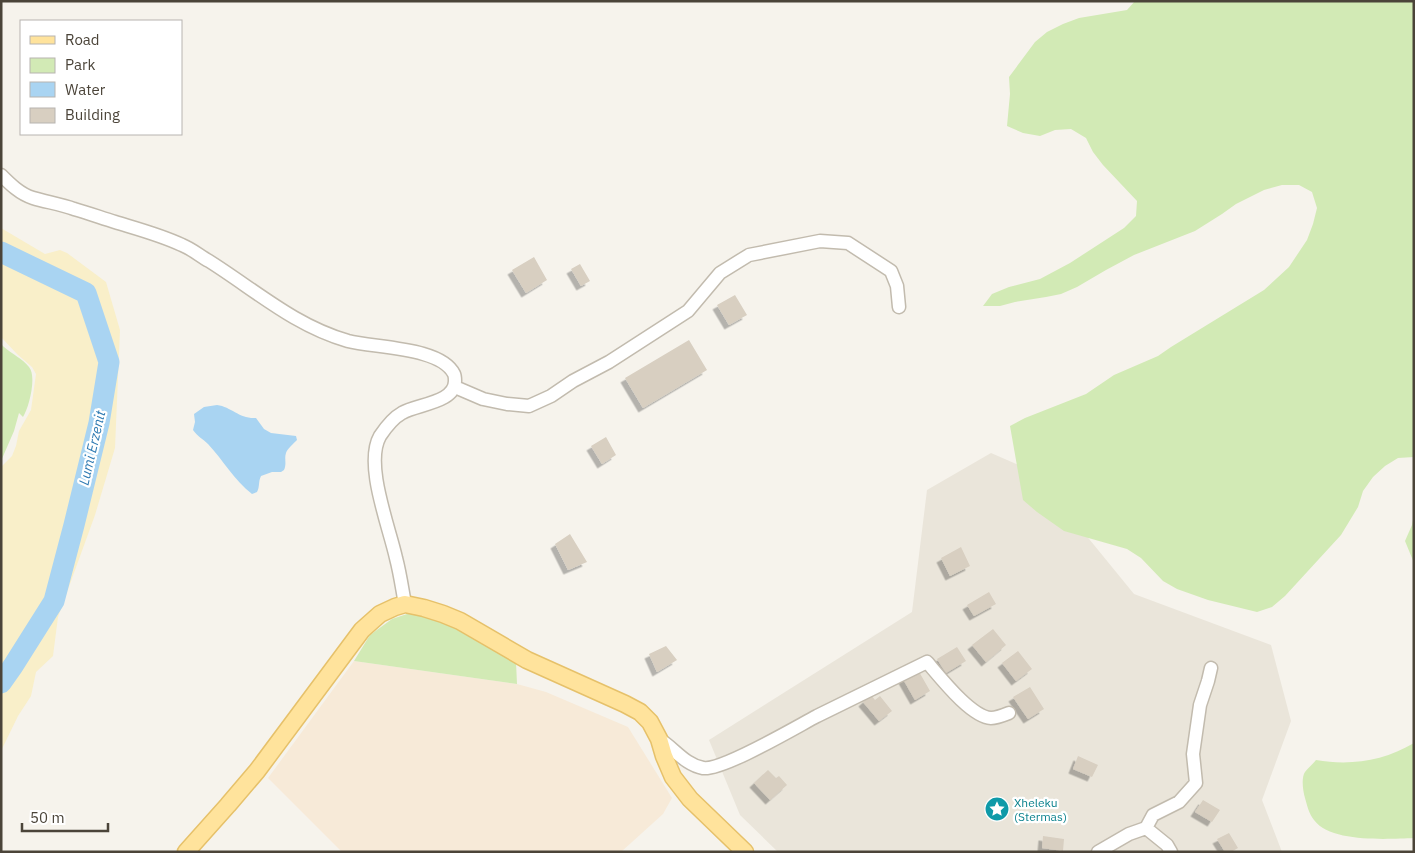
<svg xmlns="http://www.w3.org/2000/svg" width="1415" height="853" font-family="'IBM Plex Sans',sans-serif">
	<defs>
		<filter id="shadow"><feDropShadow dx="-4.5" dy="4.5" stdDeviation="0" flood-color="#0004"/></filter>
	</defs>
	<rect width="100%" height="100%" fill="#f6f3ec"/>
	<path fill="#eae5da" d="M991 453 1023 467 1063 507 1134 594 1271 645 1291 721 1262 800 1282 852H778L740 815 709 740 912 612 927 490Z"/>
	<path fill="#f7ead8" d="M354 661 517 684 546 692 628 727 672 798 663 814 621 852H342L268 778Z"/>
	<path fill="#d2eab5" d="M1135 1H1414V457L1398 458 1385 466 1373 477 1363 491 1358 507 1341 535 1285 596 1272 607 1257 612 1208 600 1177 589 1163 581 1141 558 1127 549 1064 531 1037 512 1023 500 1010 426 1025 418 1086 394 1114 375 1158 356 1171 347 1264 290 1289 267 1307 240 1313 224 1317 208 1312 192 1299 185H1282L1264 190 1236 204 1222 214 1195 231 1134 255 1106 270 1077 287 1061 294 1046 297 1015 302 1000 306H983L992 294 1009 287 1040 279 1070 263 1124 228 1136 216 1137 201 1103 165 1093 152 1086 138 1071 129 1055 130 1040 136 1023 133 1007 126 1010 94 1009 77 1035 42 1047 32 1063 24 1079 18 1127 10Z
		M1 344 4 347C12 354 23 359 29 367 37 376 29 408 23 417L19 413 14 431 1 461Z
		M1414 515V563L1405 541 1412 525Z
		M410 613 436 617 516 662 517 684 354 661 370 635 392 619Z
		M1414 743V838C1388 839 1331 843 1314 820 1309 814 1307 805 1305 798 1303 791 1301 778 1305 772 1308 768 1313 764 1316 760 1350 766 1384 761 1414 743Z"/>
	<path fill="#f9efc9" d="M1 228 45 254 60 250 67 253 106 282 120 330 115 448 95 515 58 617 53 656 36 672 31 696 18 716 1 751V467L12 456 16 446 19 431 31 410 36 374 32 367 17 354 1 337Z"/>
	<path fill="#a9d4f2" d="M217 405C232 407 239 419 256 418L264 429 271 433 296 436 297 440C294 443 287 449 286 453 284 459 287 463 284 470L281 472H272L261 476C258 482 260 487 257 492L252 494C234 480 223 460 208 444 203 439 197 436 193 430L195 422 194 414 204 407Z"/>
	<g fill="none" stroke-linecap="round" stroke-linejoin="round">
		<path stroke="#a9d4f2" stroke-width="21" d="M1 252 86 293 109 362 99 423 74 525 54 601 13 666 1 683"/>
	</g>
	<path fill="#d8cfc1" filter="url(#shadow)" d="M534 257 547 280 526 293 512 270Z
		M580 264 590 281 581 286 571 269Z
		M735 295 747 315 729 325 717 305Z
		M689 340 707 370 643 408 625 378Z
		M606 437 616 455 602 464 591 446Z
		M570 534 587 562 568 570 555 544Z
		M961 547 970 566 950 576 941 558Z
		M989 592 996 604 974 616 967 605Z
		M993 629 1006 645 986 662 972 645Z
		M666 646 677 660 657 672 649 654Z
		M957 647 966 661 946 673 937 659Z
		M1018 651 1032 669 1016 681 1002 663Z
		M918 670 930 691 915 700 903 679Z
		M1030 687 1044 709 1028 719 1013 697Z
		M871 695 875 700 880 696 892 711 879 721 863 702Z
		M1078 756 1098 765 1092 777 1073 769Z
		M768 770 776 778 779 776 787 785 770 800 754 783Z
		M1203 800 1220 810 1212 822 1195 812Z
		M1229 833 1238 848 1231 852H1225L1217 839Z
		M1043 836 1064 839 1063 851 1042 848Z"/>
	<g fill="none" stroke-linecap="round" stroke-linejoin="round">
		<defs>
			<path id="minor" d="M1 175C10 184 20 194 33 198 46 202 61 204 74 209 88 213 102 218 115 222 138 229 161 235 182 245 192 249 200 256 209 261 255 290 295 326 348 341 375 348 441 347 454 374 455 376 455 378 455 381 455 403 417 404 402 413 393 418 386 427 380 436 364 464 389 526 396 558 400 573 402 588 405 604
				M455 387 483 399 507 404 529 406 551 396 573 381 609 362 688 311 720 273 749 255 820 241 848 243 891 271 897 286 899 307
				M659 739C674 748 685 765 703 768 722 771 796 727 817 716 854 698 890 680 927 662 940 677 971 717 991 718 996 718 1004 715 1009 713
				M1146 828 1153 815 1179 802 1196 783 1193 754 1200 705 1208 681 1211 668
				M1098 852 1129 834 1146 828 1167 845 1171 852"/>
			<path id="major" d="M186 852 228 805 257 771 362 630 380 614 395 607 405 604 424 608 443 614 460 621 527 660 625 704 640 712 650 722 659 739 664 756 673 777 690 799 745 852"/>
		</defs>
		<use href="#minor" stroke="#c2bbae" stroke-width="15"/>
		<use href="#major" stroke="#e6c16a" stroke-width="19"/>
		<use href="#minor" stroke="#fff" stroke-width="12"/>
		<use href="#major" stroke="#ffe39c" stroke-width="16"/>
	</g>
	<defs>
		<symbol id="sight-disc" viewBox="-11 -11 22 22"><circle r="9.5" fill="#0f9aa8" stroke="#fff"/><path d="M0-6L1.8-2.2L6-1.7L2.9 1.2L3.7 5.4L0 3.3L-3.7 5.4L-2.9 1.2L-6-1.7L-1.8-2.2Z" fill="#fff"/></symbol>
	</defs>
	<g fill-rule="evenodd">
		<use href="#sight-disc" x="983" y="795" width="28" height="28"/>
	</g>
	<g text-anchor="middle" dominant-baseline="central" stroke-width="4.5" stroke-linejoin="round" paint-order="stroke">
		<g font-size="12" fill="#0d838f" stroke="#fff" text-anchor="start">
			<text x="1014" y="802">Xheleku<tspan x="1014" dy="14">(Stermas)</tspan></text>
		</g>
		<g font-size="14" font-style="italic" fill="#2e7ab2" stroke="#fff">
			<text transform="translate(92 448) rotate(-77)">Lumi Erzenit</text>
		</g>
	</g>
	<rect width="1415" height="853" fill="none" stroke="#4b4439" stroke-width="5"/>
	<rect x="20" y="20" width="162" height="115" fill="#ffffff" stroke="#b7b4b0"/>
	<rect x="30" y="36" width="25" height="8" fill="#ffe39c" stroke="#b7b4b0"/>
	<text x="65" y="45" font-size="15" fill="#4b4439">Road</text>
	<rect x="30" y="58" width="25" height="15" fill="#d2eab5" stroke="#b7b4b0"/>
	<text x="65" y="70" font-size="15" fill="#4b4439">Park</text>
	<rect x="30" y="82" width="25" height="15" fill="#a9d4f2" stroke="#b7b4b0"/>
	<text x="65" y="95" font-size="15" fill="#4b4439">Water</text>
	<rect x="30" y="108" width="25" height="15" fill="#d8cfc1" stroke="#b7b4b0"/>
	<text x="65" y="120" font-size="15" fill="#4b4439">Building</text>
	<path d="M22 823v8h86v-8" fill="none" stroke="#4b4439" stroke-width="2.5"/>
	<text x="30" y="823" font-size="15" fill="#4b4439" stroke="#ffffff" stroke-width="4" paint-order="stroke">50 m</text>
</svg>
